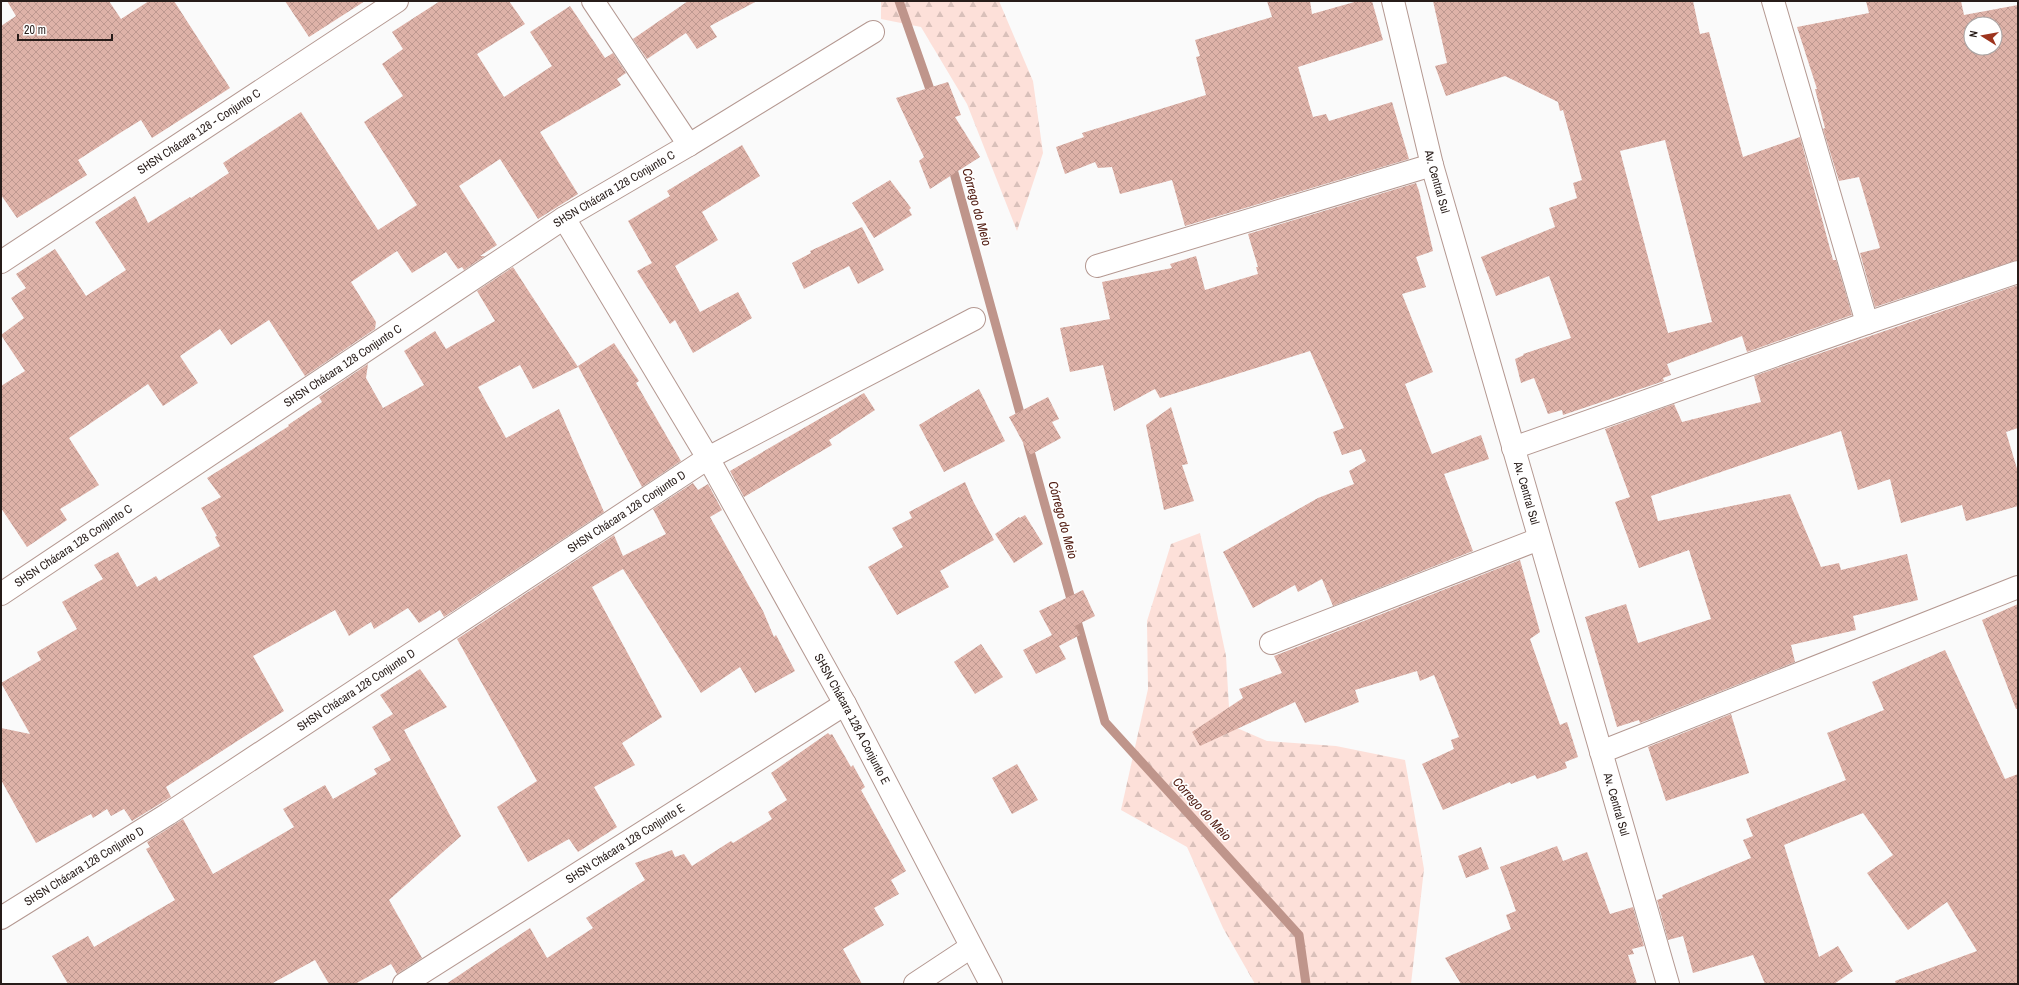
<svg xmlns="http://www.w3.org/2000/svg" width="2019" height="985" font-family="'Archivo Narrow',sans-serif">
	<defs>
		<pattern id="forest-firs" width="22" height="20" patternUnits="userSpaceOnUse"><rect width="22" height="20" fill="#fde0d9"/><path d="M5 1l3.5 6h-7zM16 11l3.5 6h-7z" fill="#d9c0ba"/></pattern>
		<pattern id="building-cross-hatch" width="8" height="8" patternUnits="userSpaceOnUse"><rect width="8" height="8" fill="#deb2a8"/><path d="M0 0l8 8M0 8l8-8" fill="none" stroke="#be9890"/></pattern>
	</defs>
	<rect width="100%" height="100%" fill="#fafafa"/>
	<path fill="url(#forest-firs)" d="M881 1H999L1033 81 1043 153 1017 231 967 104 921 27 881 19Z
		M1200 533 1226 656 1230 725 1267 741 1336 746 1405 760 1424 869 1411 984H1255L1223 928 1187 847 1121 810 1148 689 1147 621 1171 544Z"/>
	<g fill="none" stroke-linecap="round" stroke-linejoin="round">
		<path stroke="#bf958b" stroke-width="9" d="M899 1 933 98
			M951 162 1023 424
			M1028 444 1105 722 1299 935 1306 984"/>
	</g>
	<path fill="url(#building-cross-hatch)" fill-rule="evenodd" d="M7 1H109L121 19 149 1H174L230 88 152 138 141 120 120 133 78 160 87 175 17 218 1 195V26L16 16Z
		M285 1H365L309 37Z
		M440 1H509L525 24 477 54 504 97 552 66 530 32 570 6 605 58 613 53 626 73 617 79 621 85 540 132 578 194 538 219 500 159 459 186 497 245 480 256H485L464 270 462 267 458 269 446 252 412 273 397 251 351 282 376 322 375 329 305 376 269 320 231 345 220 329 180 356 198 383 163 406 148 384 69 438 99 485 60 509 67 520 27 547 1 508V386L25 371 1 335 24 318 11 298 26 288 16 274 55 249 86 296 126 270 95 222 135 196 148 223 190 197 191 198 229 173 223 163 301 112 378 230 417 205 364 122 403 96 382 64 403 49 392 32Z
		M688 1H757L710 26 717 37 697 49 686 33 647 59 633 39Z
		M1267 1H1310L1312 14 1358 1H1372L1383 40 1298 67 1313 117 1326 114 1329 121 1392 102 1409 159 1185 226 1172 180 1120 194 1112 167 1098 168 1095 162 1065 174 1056 147 1084 137 1082 133 1206 95 1196 57 1200 56 1195 40 1272 17Z
		M1433 1H1693L1700 34 1709 32 1743 157 1800 137 1833 260H1836L1852 315 1747 352 1742 336 1667 364 1671 375 1663 378 1664 381 1563 415 1562 410 1548 414 1534 378 1521 383 1515 359 1524 355 1523 354 1571 338 1549 276 1496 296 1481 257 1555 227 1549 208 1577 198 1573 183 1582 180 1563 110 1560 111 1558 102 1505 76 1446 96 1435 66 1447 63ZM1665 140 1712 322 1668 333 1620 151Z
		M1866 1H1961L1964 15 2018 5V260L1875 307 1860 253 1880 248 1859 177 1839 181 1823 129 1825 128 1815 89H1817L1797 27 1869 13ZM1971 24H1995V48H1971Z
		M948 82 961 115 955 117 980 157 930 189 919 161 924 157 896 98Z
		M742 145 760 176 702 212 718 240 675 266 700 312 738 292 752 318 693 353 675 320 670 324 637 271 652 263 628 221 670 196 667 191Z
		M890 180 911 208 909 210 912 215 874 238 852 203Z
		M1416 183 1419 191 1433 251 1416 257 1426 287 1402 294 1433 372 1405 384 1432 454 1481 435 1489 459 1444 474 1473 551 1333 606 1322 579 1298 592 1295 585 1253 608 1223 552 1318 498 1354 484 1349 471 1366 461 1361 449 1342 455 1333 432 1344 428 1310 351 1160 398 1155 389 1114 411 1103 365 1070 372 1060 328 1110 319 1102 282 1172 268 1170 264 1196 256 1205 290 1258 274 1256 267H1258L1248 234Z
		M862 227 884 270 858 284 849 266 804 289 792 263 811 253 810 251Z
		M513 267 578 367 533 389 520 365 478 387 506 438 559 409 604 512 444 617 440 610 419 623 408 608 374 629 371 622 349 636 335 610 253 656 284 711 166 787 171 797 132 821 124 809 111 816 107 809 93 818 91 814 36 843 1 780V728L30 734 1 683 41 660 37 652 77 629 62 602 103 579 94 565 118 552 137 587 156 576 159 581 220 546 215 537 217 536 201 508 221 497 207 478 289 426 288 425 322 402 319 397 368 364 366 378 383 408 424 385 404 351 435 331 446 349 495 321 477 291Z
		M2018 285V428L2006 432 2018 472V506L1966 521 1962 505 1901 523 1890 479 1858 490 1841 431 1651 496 1658 521 1790 494 1821 567 1839 563 1841 570 1907 554 1918 600 1853 616 1856 630 1791 645 1795 662 1640 723 1639 720 1617 727 1585 617 1626 604 1638 643 1711 619 1689 550 1639 568 1615 502 1630 497 1605 429 1674 404 1682 422 1761 402 1754 376Z
		M614 343 639 381 636 383 681 461 642 487 578 366Z
		M979 389 1005 441 944 472 919 425Z
		M864 393 875 410 829 440 832 445 744 497 730 471Z
		M1048 397 1059 419 1052 422 1061 438 1030 455 1009 417Z
		M1171 407 1188 464 1182 465 1194 501 1164 510 1146 425Z
		M965 482 973 501 994 540 940 571 949 587 897 615 868 567 903 547 892 528 912 518 909 512Z
		M693 483 698 490 708 484 722 510 710 517 763 611 774 637 776 635 795 671 755 693 740 667 701 693 623 569 592 587 662 717 622 743 635 765 594 787 617 827 578 852 569 839 528 862 497 807 537 781 457 639 614 535 623 556 666 534 653 509Z
		M1025 515 1043 544 1014 563 995 534 1019 517 1020 518Z
		M1520 560 1540 632 1530 639 1560 725 1567 722 1578 757 1565 762 1567 768 1537 779 1535 775 1511 784 1510 782 1443 810 1422 764 1454 749 1451 740 1459 737 1434 675 1420 681 1417 671 1355 690 1359 702 1305 723 1295 702 1200 746 1192 732 1243 698 1239 689 1282 673 1274 656Z
		M1083 590 1095 616 1075 626 1080 635 1059 646 1066 659 1036 674 1023 650 1052 635 1039 611Z
		M2018 604V709H2016L1982 620Z
		M981 644 1003 677 975 694 954 662Z
		M1945 650 2005 779 2018 774V984H1896L1895 981 1977 951 1947 902 1908 930 1867 873 1893 855 1863 813 1784 845 1819 957 1838 946 1853 971 1834 984H1765L1753 955 1693 973 1683 936 1668 940 1657 900 1663 898 1662 895 1751 858 1743 840 1753 836 1746 819 1846 780 1827 733 1884 710 1872 682Z
		M420 669 447 707 404 730 461 836 389 900 422 958 397 974 391 964 355 984H329L315 960 271 984H68L52 956 88 936 94 947 175 900 146 849 150 847 147 842 183 819 213 874 294 827 283 809 325 785 333 799 377 774 374 769 391 760 372 727 393 714 380 695Z
		M1731 714 1749 773 1666 801 1648 747Z
		M828 733 830 735 832 734 851 767 853 765 865 787 861 790 906 871 891 880 899 894 874 908 884 925 843 949 862 984H446L530 928 547 958 593 928 586 918 645 880 635 863 672 850 675 857 684 854 692 866 731 841 733 843 772 819 768 812 787 800 771 773Z
		M1017 764 1038 800 1012 814 992 778Z
		M1557 846 1563 861 1587 852 1610 914 1633 907 1644 946 1632 949 1634 954 1628 955 1637 984H1461L1445 958 1511 929 1506 915 1516 911 1500 867Z
		M1481 847 1489 869 1466 878 1458 856Z"/>
	<g fill="none" stroke-linecap="round" stroke-linejoin="round">
		<defs>
			<g id="minor">
				<path d="M593 1 689 145"/>
				<path id="s1" d="M1393 1 1432 165 1668 984"/>
				<path d="M1773 1 1867 323"/>
				<path id="s2" d="M564 218 708 458 845 704 991 984"/>
				<path id="s3" d="M1 262 397 1"/>
				<path d="M1097 266 1432 165"/>
				<path d="M1513 448 1867 323 2018 272"/>
				<path id="s4" d="M1 594 564 218 689 145 873 32"/>
				<path d="M1271 643 1539 539"/>
				<path d="M1601 752 2018 587"/>
				<path id="s5" d="M1 918 168 814 708 458 974 319"/>
				<path id="s6" d="M404 984 845 704"/>
				<path d="M915 984 971 947"/>
			</g>
		</defs>
		<use href="#minor" stroke="#b49891" stroke-width="24"/>
		<use href="#minor" stroke="#fff" stroke-width="22"/>
	</g>
	<g text-anchor="middle" dominant-baseline="central" stroke-width="3.5" stroke-linejoin="round" paint-order="stroke">
		<g font-size="12" fill="#271c19" stroke="#fff">
			<text stroke="none"><textPath href="#s3" startOffset="237">SHSN Chácara 128 - Conjunto C</textPath></text>
			<text stroke="none"><textPath href="#s1" startOffset="186">Av. Central Sul</textPath></text>
			<text stroke="none"><textPath href="#s4" startOffset="735">SHSN Chácara 128 Conjunto C</textPath></text>
			<text stroke="none"><textPath href="#s4" startOffset="411">SHSN Chácara 128 Conjunto C</textPath></text>
			<text stroke="none"><textPath href="#s1" startOffset="510">Av. Central Sul</textPath></text>
			<text stroke="none"><textPath href="#s5" startOffset="746">SHSN Chácara 128 Conjunto D</textPath></text>
			<text stroke="none"><textPath href="#s4" startOffset="87">SHSN Chácara 128 Conjunto C</textPath></text>
			<text stroke="none"><textPath href="#s5" startOffset="422">SHSN Chácara 128 Conjunto D</textPath></text>
			<text stroke="none"><textPath href="#s2" startOffset="578">SHSN Chácara 128 A Conjunto E</textPath></text>
			<text stroke="none"><textPath href="#s1" startOffset="834">Av. Central Sul</textPath></text>
			<text stroke="none"><textPath href="#s6" startOffset="262">SHSN Chácara 128 Conjunto E</textPath></text>
			<text stroke="none"><textPath href="#s5" startOffset="98">SHSN Chácara 128 Conjunto D</textPath></text>
		</g>
		<g font-size="13" font-style="italic" fill="#501b10" stroke="#fff">
			<text transform="translate(977 207) rotate(75)">Córrego do Meio</text>
			<text transform="translate(1063 520) rotate(75)">Córrego do Meio</text>
			<text transform="translate(1202 809) rotate(48)">Córrego do Meio</text>
		</g>
	</g>
	<rect width="2019" height="985" fill="none" stroke="#271c19" stroke-width="4"/>
	<g transform="translate(1983 36) rotate(281)"><circle r="19" fill="#ffffff" stroke="#a9a4a3"/>
	<path d="M0-3L7 15L0 10L-7 15Z" fill="#9d341e"/>
	<text y="-6" font-size="11" font-weight="bold" text-anchor="middle" fill="#271c19">N</text>
	</g>
	<path d="M18 34v6h94v-6" fill="none" stroke="#271c19" stroke-width="2"/>
	<text x="24" y="34" font-size="12" fill="#271c19" stroke="#ffffff" stroke-width="3" paint-order="stroke">20 m</text>
</svg>
